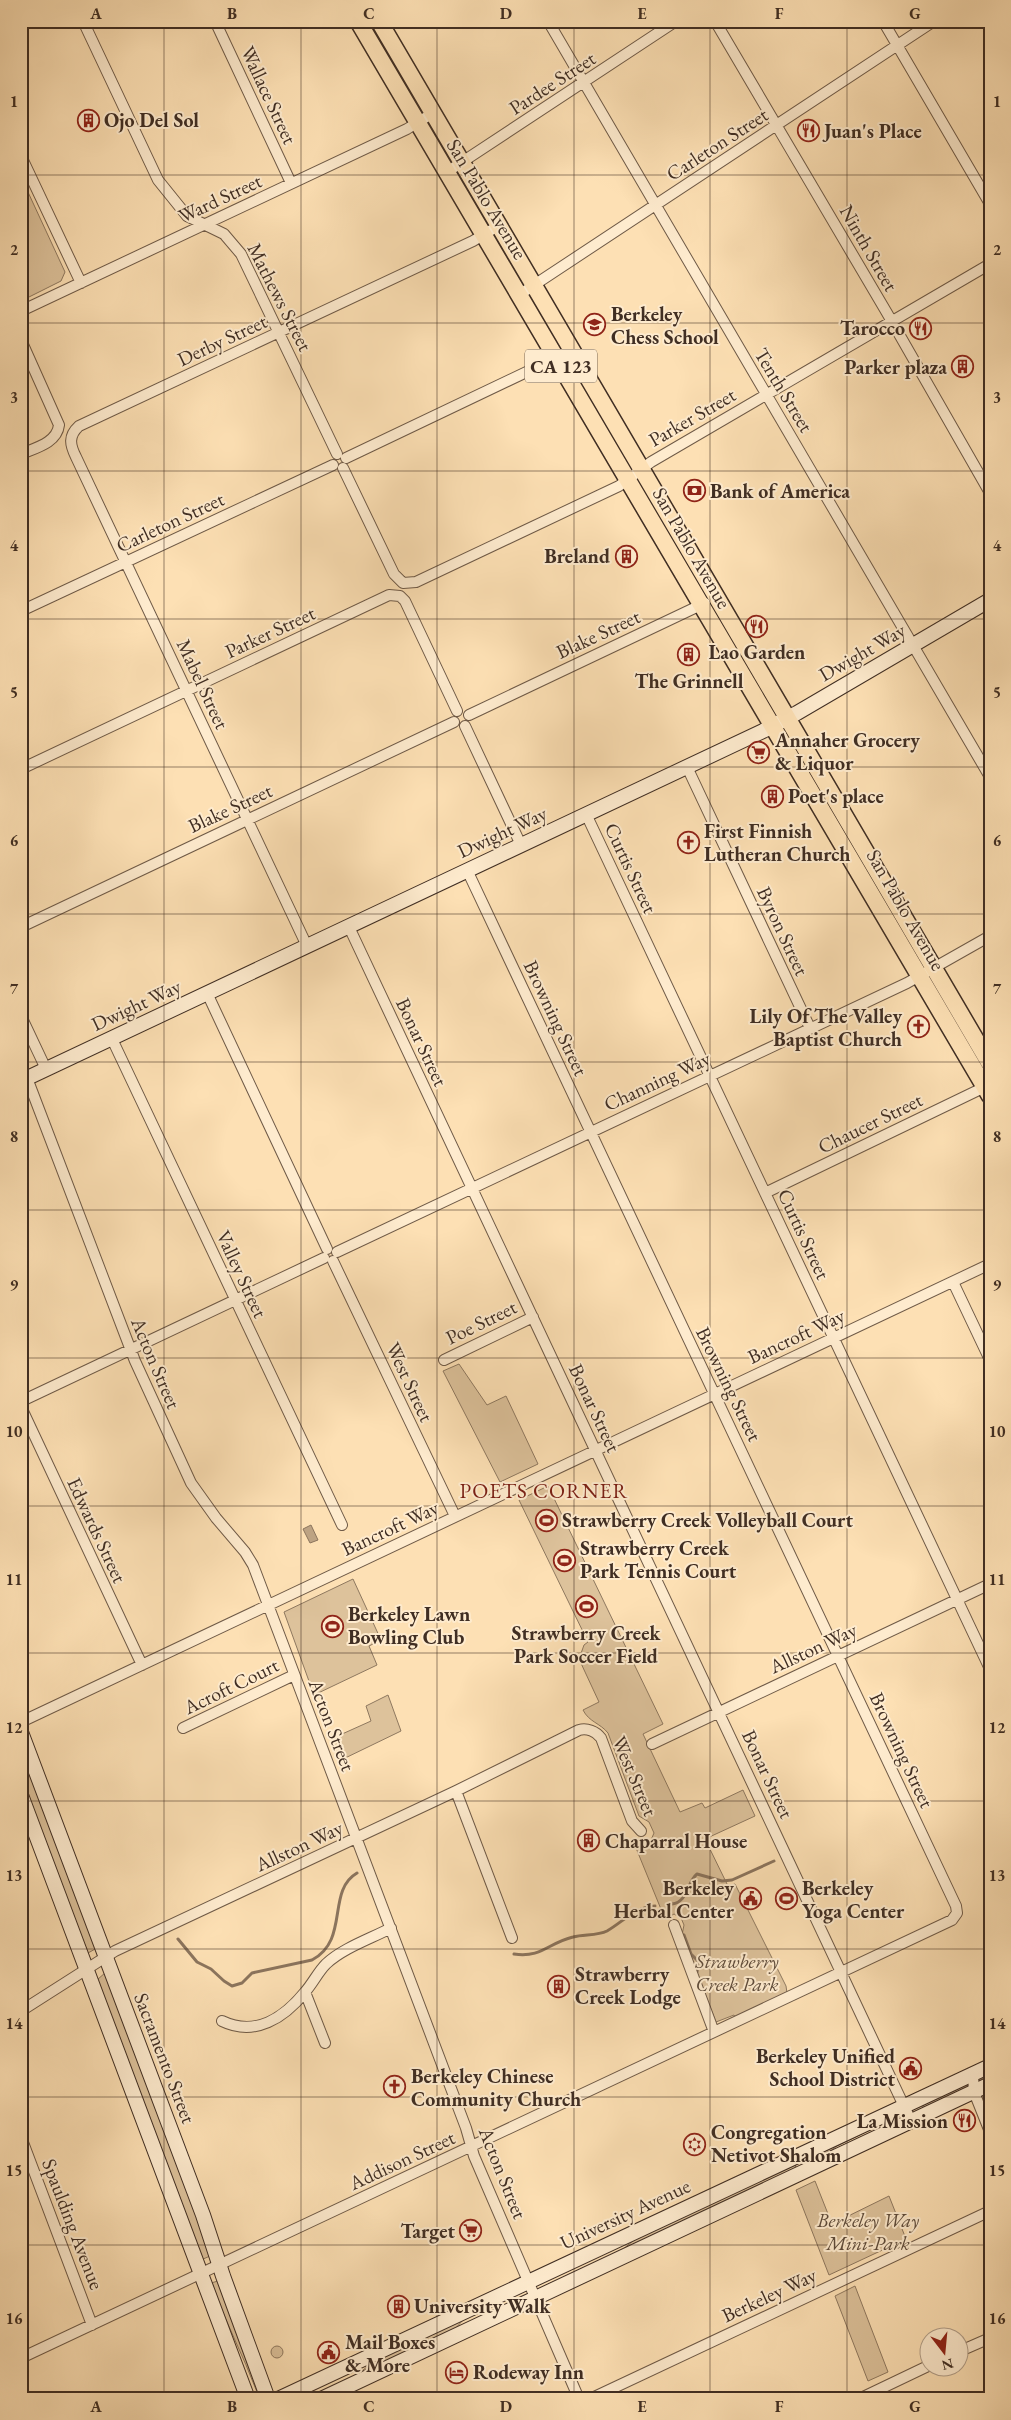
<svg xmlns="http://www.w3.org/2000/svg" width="1011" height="2420" font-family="'EB Garamond',serif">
	<rect width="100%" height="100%" fill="#fde0b4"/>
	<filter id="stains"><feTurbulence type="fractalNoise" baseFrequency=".004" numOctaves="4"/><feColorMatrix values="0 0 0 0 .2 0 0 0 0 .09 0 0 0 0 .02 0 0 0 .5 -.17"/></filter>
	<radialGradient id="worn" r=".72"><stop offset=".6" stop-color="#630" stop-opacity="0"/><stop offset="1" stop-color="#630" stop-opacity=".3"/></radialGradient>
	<path fill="#ddc29b" stroke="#8e785f" d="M385 41 419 99 414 102 381 44Z
		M21 177 65 272 61 281 21 301Z
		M459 1364 487 1405 506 1396 538 1464 500 1482 443 1371Z
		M548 1486 663 1724 643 1734 680 1812 702 1803 705 1808 743 1790 755 1816 705 1839 728 1886 735 1884 786 1986 787 1993 735 2017 734 2015 716 2022 682 1935 684 1925 681 1918 674 1914 665 1919 636 1848 651 1840 654 1833 649 1822 639 1816 608 1733C600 1723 589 1722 583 1710L599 1702 579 1659 584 1645 588 1642 519 1500Z
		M353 1579 381 1640 369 1646 377 1665 314 1695 284 1612Z
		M388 1695 401 1731 339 1761 331 1739 371 1721 366 1706Z
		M21 1743 97 1948 88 1953 21 1779Z
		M106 1972 192 2196 210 2256 201 2260 97 1980Z
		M966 2083 969 2089 924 2109 922 2104Z
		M894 2118 837 2146 821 2158 802 2167 800 2161Z
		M795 2164 796 2169 622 2250 638 2237Z
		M815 2181 832 2224 889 2196 906 2239 829 2275 796 2190Z
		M218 2281 261 2391 257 2392C243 2355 225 2321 211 2283Z
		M855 2286 888 2372 868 2381 835 2296Z
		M464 2319 454 2330 359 2376 358 2374 373 2362Z
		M271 2352a6 6 0 1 1 12 0a6 6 0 1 1-12 0Z"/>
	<path fill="#bda383" stroke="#8b745d" d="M311 1525 318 1540 310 1543 303 1529Z"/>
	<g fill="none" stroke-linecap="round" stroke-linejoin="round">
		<path stroke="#8b745d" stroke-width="3" d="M672 1904C688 1902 687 1882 697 1874L722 1881 732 1880 774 1861
			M684 1935 691 1954 698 1961 697 1972
			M178 1939 197 1962 211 1969 224 1981 232 1986 242 1983 252 1973 312 1960C350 1940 326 1891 357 1873
			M514 1954C542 1958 548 1943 573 1937 584 1934 597 1936 607 1931 624 1921 635 1907 655 1906"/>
		<defs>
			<path id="street" d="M83 21 158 180 187 216 224 234 241 254 337 454
				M215 21 291 183
				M548 21 990 777
				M715 21 887 313 990 493
				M883 21 990 204
				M21 156 81 283
				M447 172 676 21
				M519 295 934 21
				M21 311 407 129 433 113
				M21 340 59 425C57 443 35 448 21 454
				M346 458 560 356
				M343 468 394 574 403 583 416 582 619 486 651 462 990 264
				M21 611 333 465
				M469 715 705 603
				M465 726 521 845
				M687 767 810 1028
				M21 769 389 595 400 596 405 601 457 711
				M586 814 990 1669
				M21 927 454 722
				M349 927 911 2121
				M307 946 76 457C70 445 68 436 79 426L473 241 498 226
				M207 993 327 1249
				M21 1016 46 1069
				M112 1039 342 1525
				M27 1078 135 1361 191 1483 216 1518 245 1552 253 1565 466 2128 474 2156 579 2399
				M765 1193 989 1085
				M337 1252 907 983 990 936
				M333 1261 455 1516
				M953 1282 990 1360
				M444 1360 533 1317
				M26 1399 324 1258
				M22 1409 142 1665
				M21 1722 990 1264
				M183 1728 294 1675
				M652 1744 990 1584
				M456 1791 512 1938
				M674 1925 714 2032
				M305 1992 325 2043
				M21 2011 115 1951 456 1791 579 1730C587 1728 596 1731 601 1738L632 1821 641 1831
				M222 2021C255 2037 284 2018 305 1992 313 1983 318 1972 326 1964 343 1948 370 1939 391 1928
				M973 2075 974 2092 990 2132
				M21 2137 92 2325
				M958 2352 990 2338
				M21 2358 952 1920 957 1913 956 1906 467 870
				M590 2399 990 2211
				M859 2399 928 2366"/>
			<path id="secondary" d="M21 1081 763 731 797 713 990 600
				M21 1732 203 2215 223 2276 268 2399
				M21 1795 248 2399
				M278 2399 990 2066
				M321 2399 990 2084"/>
			<path id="primary" d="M358 21 990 1096
				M379 21 990 1064"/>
		</defs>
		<use href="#street" stroke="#6f5a47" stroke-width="12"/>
		<use href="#secondary" stroke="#402e23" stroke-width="16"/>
		<use href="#primary" stroke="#402e23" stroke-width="19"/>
		<use href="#street" stroke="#feebce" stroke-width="10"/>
		<use href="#secondary" stroke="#feebce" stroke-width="14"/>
		<use href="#primary" stroke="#fde0b4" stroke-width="16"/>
	</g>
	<path fill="none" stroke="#402e23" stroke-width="1" stroke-opacity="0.55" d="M164 21V2399M301 21V2399M437 21V2399M574 21V2399M710 21V2399M847 21V2399M21 175H990M21 323H990M21 471H990M21 619H990M21 767H990M21 914H990M21 1062H990M21 1210H990M21 1358H990M21 1506H990M21 1653H990M21 1801H990M21 1949H990M21 2097H990M21 2245H990"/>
	<defs>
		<symbol id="building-ring" viewBox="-11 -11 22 22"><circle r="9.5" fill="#feebce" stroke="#8f2418" stroke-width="1.5"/><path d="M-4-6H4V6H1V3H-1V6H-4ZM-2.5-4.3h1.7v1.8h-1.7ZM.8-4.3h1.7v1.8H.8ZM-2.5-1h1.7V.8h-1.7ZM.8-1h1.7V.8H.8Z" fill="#8f2418"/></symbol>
		<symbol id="restaurant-ring" viewBox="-11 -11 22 22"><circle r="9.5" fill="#feebce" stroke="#8f2418" stroke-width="1.5"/><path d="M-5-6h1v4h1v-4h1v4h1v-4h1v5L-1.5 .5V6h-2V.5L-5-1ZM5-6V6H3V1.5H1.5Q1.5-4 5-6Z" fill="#8f2418"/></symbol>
		<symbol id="school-ring" viewBox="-11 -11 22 22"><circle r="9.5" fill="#feebce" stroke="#8f2418" stroke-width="1.5"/><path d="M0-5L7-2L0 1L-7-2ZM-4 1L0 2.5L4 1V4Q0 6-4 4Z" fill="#8f2418"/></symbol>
		<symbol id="bank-ring" viewBox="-11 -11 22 22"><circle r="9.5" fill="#feebce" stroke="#8f2418" stroke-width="1.5"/><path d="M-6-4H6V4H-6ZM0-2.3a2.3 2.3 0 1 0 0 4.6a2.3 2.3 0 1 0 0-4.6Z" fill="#8f2418"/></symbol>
		<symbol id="supermarket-ring" viewBox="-11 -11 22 22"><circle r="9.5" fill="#feebce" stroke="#8f2418" stroke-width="1.5"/><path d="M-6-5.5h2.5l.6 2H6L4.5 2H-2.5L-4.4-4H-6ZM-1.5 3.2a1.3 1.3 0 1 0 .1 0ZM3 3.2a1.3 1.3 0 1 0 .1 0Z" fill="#8f2418"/></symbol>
		<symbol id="church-ring" viewBox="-11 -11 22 22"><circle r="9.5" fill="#feebce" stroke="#8f2418" stroke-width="1.5"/><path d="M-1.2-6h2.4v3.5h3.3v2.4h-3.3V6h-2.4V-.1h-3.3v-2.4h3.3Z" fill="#8f2418"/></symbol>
		<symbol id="stadium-ring" viewBox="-11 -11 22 22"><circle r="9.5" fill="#feebce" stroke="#8f2418" stroke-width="1.5"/><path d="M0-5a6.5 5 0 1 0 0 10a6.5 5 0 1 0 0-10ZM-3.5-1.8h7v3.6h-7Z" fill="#8f2418"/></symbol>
		<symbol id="civic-ring" viewBox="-11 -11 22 22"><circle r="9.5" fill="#feebce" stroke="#8f2418" stroke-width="1.5"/><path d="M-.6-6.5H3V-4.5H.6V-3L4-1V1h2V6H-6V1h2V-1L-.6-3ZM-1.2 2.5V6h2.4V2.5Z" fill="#8f2418"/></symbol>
		<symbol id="synagogue-ring" viewBox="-11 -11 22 22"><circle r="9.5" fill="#feebce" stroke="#8f2418" stroke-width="1.5"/><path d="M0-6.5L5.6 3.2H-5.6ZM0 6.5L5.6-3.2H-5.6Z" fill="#8f2418"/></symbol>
		<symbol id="hotel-ring" viewBox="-11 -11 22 22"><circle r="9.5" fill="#feebce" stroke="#8f2418" stroke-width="1.5"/><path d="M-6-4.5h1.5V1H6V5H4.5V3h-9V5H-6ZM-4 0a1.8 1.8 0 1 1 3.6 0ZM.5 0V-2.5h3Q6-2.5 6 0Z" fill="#8f2418"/></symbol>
	</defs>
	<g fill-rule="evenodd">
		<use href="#building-ring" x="76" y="108" width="25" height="25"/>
		<use href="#restaurant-ring" x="796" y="118" width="25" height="25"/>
		<use href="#school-ring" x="582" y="312" width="25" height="25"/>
		<use href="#restaurant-ring" x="908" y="316" width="25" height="25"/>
		<use href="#building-ring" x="950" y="354" width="25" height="25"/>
		<use href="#bank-ring" x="682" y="478" width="25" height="25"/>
		<use href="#building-ring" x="614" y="544" width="25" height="25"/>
		<use href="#restaurant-ring" x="744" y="614" width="25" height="25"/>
		<use href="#building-ring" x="676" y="642" width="25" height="25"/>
		<use href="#supermarket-ring" x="746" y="740" width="25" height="25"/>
		<use href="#building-ring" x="760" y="784" width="25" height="25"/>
		<use href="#church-ring" x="676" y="830" width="25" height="25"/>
		<use href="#church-ring" x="906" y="1014" width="25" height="25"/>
		<use href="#stadium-ring" x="534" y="1508" width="25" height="25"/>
		<use href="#stadium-ring" x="552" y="1548" width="25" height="25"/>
		<use href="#stadium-ring" x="574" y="1594" width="25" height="25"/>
		<use href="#stadium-ring" x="320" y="1614" width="25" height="25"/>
		<use href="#building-ring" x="576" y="1828" width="25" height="25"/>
		<use href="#civic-ring" x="738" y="1886" width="25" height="25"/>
		<use href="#stadium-ring" x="774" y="1886" width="25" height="25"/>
		<use href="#building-ring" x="546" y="1974" width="25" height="25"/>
		<use href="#civic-ring" x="898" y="2056" width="25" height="25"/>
		<use href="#church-ring" x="382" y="2074" width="25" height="25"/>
		<use href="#restaurant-ring" x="952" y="2108" width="25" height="25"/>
		<use href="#synagogue-ring" x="682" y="2132" width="25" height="25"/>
		<use href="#supermarket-ring" x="458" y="2218" width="25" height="25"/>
		<use href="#building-ring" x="386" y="2294" width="25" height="25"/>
		<use href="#civic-ring" x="316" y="2340" width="25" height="25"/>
		<use href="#hotel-ring" x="444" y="2360" width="25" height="25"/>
	</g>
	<g text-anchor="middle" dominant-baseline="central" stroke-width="4" stroke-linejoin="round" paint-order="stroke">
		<rect fill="#feebce" stroke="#796756" stroke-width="1" x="525" y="349.5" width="72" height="33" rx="4"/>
		<g font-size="19" font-weight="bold" fill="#402e23">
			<text x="561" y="366">CA 123</text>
		</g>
		<g font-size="20" fill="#402e23" stroke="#feebce">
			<text transform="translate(552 83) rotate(-33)">Pardee Street</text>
			<text transform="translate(269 95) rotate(65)">Wallace Street</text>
			<text transform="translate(717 144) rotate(-33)">Carleton Street</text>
			<text transform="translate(220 198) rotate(-25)">Ward Street</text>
			<text transform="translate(487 199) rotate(59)">San Pablo Avenue</text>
			<text transform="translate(869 248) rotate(60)">Ninth Street</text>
			<text transform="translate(280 297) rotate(63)">Mathews Street</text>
			<text transform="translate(222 340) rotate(-25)">Derby Street</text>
			<text transform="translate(784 390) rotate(59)">Tenth Street</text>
			<text transform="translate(692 417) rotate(-30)">Parker Street</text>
			<text transform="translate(170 522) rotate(-25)">Carleton Street</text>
			<text transform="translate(692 548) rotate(60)">San Pablo Avenue</text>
			<text transform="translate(270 632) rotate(-25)">Parker Street</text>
			<text transform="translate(598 634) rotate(-25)">Blake Street</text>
			<text transform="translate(862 652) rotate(-30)">Dwight Way</text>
			<text transform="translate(203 684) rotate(65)">Mabel Street</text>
			<text transform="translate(230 808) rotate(-25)">Blake Street</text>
			<text transform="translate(502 832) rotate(-25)">Dwight Way</text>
			<text transform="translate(631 868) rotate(65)">Curtis Street</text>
			<text transform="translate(906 910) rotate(60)">San Pablo Avenue</text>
			<text transform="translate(783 931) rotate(65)">Byron Street</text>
			<text transform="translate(136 1005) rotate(-25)">Dwight Way</text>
			<text transform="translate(556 1018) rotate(65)">Browning Street</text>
			<text transform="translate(422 1042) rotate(65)">Bonar Street</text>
			<text transform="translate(657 1081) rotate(-25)">Channing Way</text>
			<text transform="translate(870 1123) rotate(-26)">Chaucer Street</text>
			<text transform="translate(804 1234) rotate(65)">Curtis Street</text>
			<text transform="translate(242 1274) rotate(65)">Valley Street</text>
			<text transform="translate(481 1322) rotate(-26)">Poe Street</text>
			<text transform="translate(796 1336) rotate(-25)">Bancroft Way</text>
			<text transform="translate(156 1363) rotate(67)">Acton Street</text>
			<text transform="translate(410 1382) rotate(65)">West Street</text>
			<text transform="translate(729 1384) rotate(64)">Browning Street</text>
			<text transform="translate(595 1408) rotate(65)">Bonar Street</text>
			<text transform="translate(390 1528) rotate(-25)">Bancroft Way</text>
			<text transform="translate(97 1530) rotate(65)">Edwards Street</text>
			<text transform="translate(813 1648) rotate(-25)">Allston Way</text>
			<text transform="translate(231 1686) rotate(-26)">Acroft Court</text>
			<text transform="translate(332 1725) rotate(69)">Acton Street</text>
			<text transform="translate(902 1750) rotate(65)">Browning Street</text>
			<text transform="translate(768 1774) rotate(65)">Bonar Street</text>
			<text transform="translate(635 1776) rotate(67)">West Street</text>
			<text transform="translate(299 1846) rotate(-25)">Allston Way</text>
			<text transform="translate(165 2058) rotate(69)">Sacramento Street</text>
			<text transform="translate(402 2160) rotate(-25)">Addison Street</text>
			<text transform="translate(503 2173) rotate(68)">Acton Street</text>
			<text transform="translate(625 2214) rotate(-25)">University Avenue</text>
			<text transform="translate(73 2224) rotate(69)">Spaulding Avenue</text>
			<text transform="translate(769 2295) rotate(-25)">Berkeley Way</text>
		</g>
		<g font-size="20" font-weight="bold" fill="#402e23" stroke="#feebce" text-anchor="start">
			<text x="104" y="120">Ojo Del Sol</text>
			<text x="824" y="131">Juan's Place</text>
			<text x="611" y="314">Berkeley<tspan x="611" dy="23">Chess School</tspan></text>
			<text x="905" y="328" text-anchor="end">Tarocco</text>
			<text x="947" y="367" text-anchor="end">Parker plaza</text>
			<text x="710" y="491">Bank of America</text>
			<text x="610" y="556" text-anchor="end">Breland</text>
			<text x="757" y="652" text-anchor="middle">Lao Garden</text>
			<text x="689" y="681" text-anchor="middle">The Grinnell</text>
			<text x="775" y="740">Annaher Grocery<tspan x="775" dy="23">&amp; Liquor</tspan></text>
			<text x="788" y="796">Poet's place</text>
			<text x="704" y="831">First Finnish<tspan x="704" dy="23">Lutheran Church</tspan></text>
			<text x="902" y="1016" text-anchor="end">Lily Of The Valley<tspan x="902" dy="23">Baptist Church</tspan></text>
			<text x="562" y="1520">Strawberry Creek Volleyball Court</text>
			<text x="580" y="1548">Strawberry Creek<tspan x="580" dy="23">Park Tennis Court</tspan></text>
			<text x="348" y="1614">Berkeley Lawn<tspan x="348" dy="23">Bowling Club</tspan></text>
			<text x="586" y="1633" text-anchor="middle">Strawberry Creek<tspan x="586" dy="23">Park Soccer Field</tspan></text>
			<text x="605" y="1841">Chaparral House</text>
			<text x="734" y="1888" text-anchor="end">Berkeley<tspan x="734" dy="23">Herbal Center</tspan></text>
			<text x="802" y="1888">Berkeley<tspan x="802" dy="23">Yoga Center</tspan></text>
			<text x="575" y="1974">Strawberry<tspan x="575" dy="23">Creek Lodge</tspan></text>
			<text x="895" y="2056" text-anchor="end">Berkeley Unified<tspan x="895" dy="23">School District</tspan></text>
			<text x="411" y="2076">Berkeley Chinese<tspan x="411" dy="23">Community Church</tspan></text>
			<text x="948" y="2121" text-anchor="end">La Mission</text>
			<text x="711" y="2132">Congregation<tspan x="711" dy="23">Netivot Shalom</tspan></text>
			<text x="455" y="2231" text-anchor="end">Target</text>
			<text x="414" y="2306">University Walk</text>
			<text x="345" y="2342">Mail Boxes<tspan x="345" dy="23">&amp; More</tspan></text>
			<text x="473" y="2372">Rodeway Inn</text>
		</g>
		<g font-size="20" font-style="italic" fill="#5f4c3b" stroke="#feebce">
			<text x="737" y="1961">Strawberry<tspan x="737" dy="23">Creek Park</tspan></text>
			<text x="868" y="2220">Berkeley Way<tspan x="868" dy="23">Mini-Park</tspan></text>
		</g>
		<g font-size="21" letter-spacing="1" fill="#7a1f14" stroke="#feebce">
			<text x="544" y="1490">POETS CORNER</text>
		</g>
	</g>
	<rect width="1011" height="2420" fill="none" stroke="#fde0b4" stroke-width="55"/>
	<g transform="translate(944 2352) rotate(164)"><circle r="24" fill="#feebce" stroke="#b29f8a"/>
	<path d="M0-4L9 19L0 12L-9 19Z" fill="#8f2418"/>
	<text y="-8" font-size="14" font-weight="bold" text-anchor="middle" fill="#402e23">N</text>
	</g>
	<rect x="28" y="28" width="956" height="2364" fill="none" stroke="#402e23" stroke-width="2"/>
	<g font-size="16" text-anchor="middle" font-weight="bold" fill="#402e23">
		<text x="96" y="19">A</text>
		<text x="232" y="19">B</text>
		<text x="369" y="19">C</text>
		<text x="506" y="19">D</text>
		<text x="642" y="19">E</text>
		<text x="779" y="19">F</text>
		<text x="915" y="19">G</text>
		<text x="14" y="107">1</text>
		<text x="997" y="107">1</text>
		<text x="14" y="255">2</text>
		<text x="997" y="255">2</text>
		<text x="14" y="403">3</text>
		<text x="997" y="403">3</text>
		<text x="14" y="551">4</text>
		<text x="997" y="551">4</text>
		<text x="14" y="698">5</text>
		<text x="997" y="698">5</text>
		<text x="14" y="846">6</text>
		<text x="997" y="846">6</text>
		<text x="14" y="994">7</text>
		<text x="997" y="994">7</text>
		<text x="14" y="1142">8</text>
		<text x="997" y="1142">8</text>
		<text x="14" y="1290">9</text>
		<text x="997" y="1290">9</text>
		<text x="14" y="1437">10</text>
		<text x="997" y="1437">10</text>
		<text x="14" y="1585">11</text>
		<text x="997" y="1585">11</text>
		<text x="14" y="1733">12</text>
		<text x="997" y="1733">12</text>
		<text x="14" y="1881">13</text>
		<text x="997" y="1881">13</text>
		<text x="14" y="2029">14</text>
		<text x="997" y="2029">14</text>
		<text x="14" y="2176">15</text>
		<text x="997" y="2176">15</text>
		<text x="14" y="2324">16</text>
		<text x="997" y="2324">16</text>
		<text x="96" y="2412">A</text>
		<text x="232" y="2412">B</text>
		<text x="369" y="2412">C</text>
		<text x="506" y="2412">D</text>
		<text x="642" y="2412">E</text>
		<text x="779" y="2412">F</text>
		<text x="915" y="2412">G</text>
	</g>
	<rect width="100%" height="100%" filter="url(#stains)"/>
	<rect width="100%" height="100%" fill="url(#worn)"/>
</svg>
